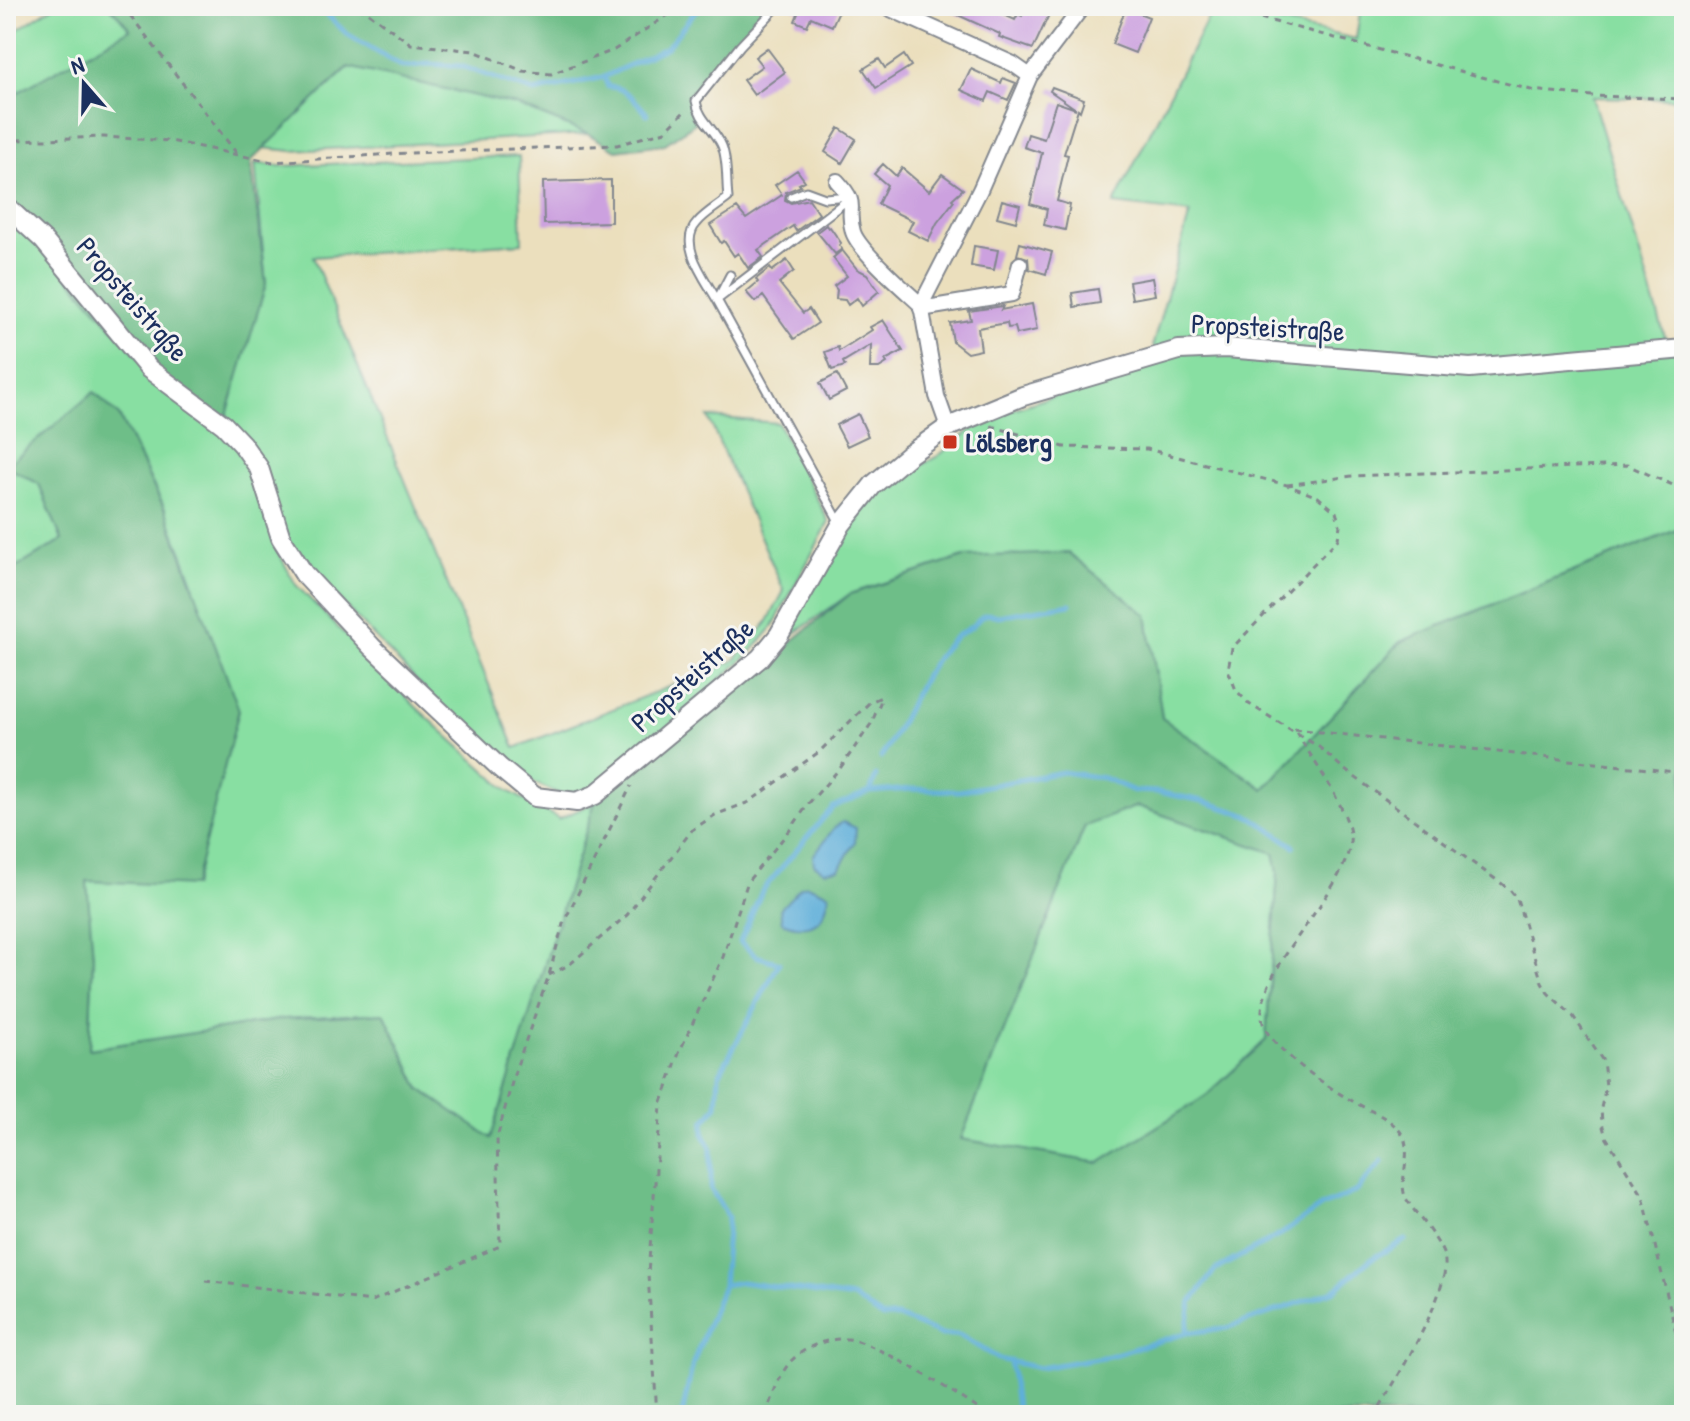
<svg xmlns="http://www.w3.org/2000/svg" width="1690" height="1421" font-family="'Patrick Hand',sans-serif">
	<rect width="100%" height="100%" fill="#f6f6f2"/>
	<filter id="ink" filterUnits="userSpaceOnUse"><feTurbulence type="fractalNoise" baseFrequency=".0125" numOctaves="2"/><feDisplacementMap in="SourceGraphic" scale="16" xChannelSelector="R" yChannelSelector="G"/><feConvolveMatrix kernelMatrix="1 2 1 2 8 2 1 2 1" color-interpolation-filters="sRGB"/></filter>
	<filter id="wash" filterUnits="userSpaceOnUse"><feTurbulence type="fractalNoise" baseFrequency=".006" numOctaves="4" result="noise"/><feDisplacementMap in="SourceGraphic" scale="32" xChannelSelector="R" yChannelSelector="G"/><feGaussianBlur stdDeviation="1.8" result="paint"/><feColorMatrix in="noise" values="0 0 0 0 0 0 0 0 0 0 0 0 0 0 0 0 0 1.4 0 .05"/><feComposite in="paint" operator="in"/></filter>
	<g filter="url(#wash)">
		<rect width="100%" height="100%" fill="#ebdfbd"/>
		<path fill="#88dfa2" stroke="#528780" stroke-width="2" d="M54 6H110L131 29 6 99V37Z
			M1361 6H1684V99L1592 97 1669 350 1684 348V527L1400 642 1264 789 1162 718 1147 615 964 557 850 594 760 658 856 517 891 482 938 456 988 417 1158 363 1153 344 1190 213 1114 204 1213 8 1356 39Z
			M349 67 516 105 588 134 292 151 263 148Z
			M519 156 522 243 313 257 515 748 734 661 767 623 784 591 708 417 778 423 829 522 772 628 750 653 646 747 588 791 564 796 500 768 281 539 277 550 296 585 416 707 508 791 559 819 595 802 491 1139 420 1089 384 1013 284 1019 89 1050 93 957 86 881 194 585 165 509 119 416 6 466 39 483 62 540 6 574V206L266 284 255 163 279 166Z
			M1137 806 1275 853 1278 872 1266 1040 1206 1096 1099 1163 961 1139 1085 826Z"/>
		<path fill="#6ebe88" stroke="#447673" stroke-width="2" fill-rule="evenodd" d="M110 6H768L688 96 695 123 665 144 616 150 588 134 516 105 348 67 251 161 266 284 224 425 149 369 6 206V99L130 29Z
			M94 392 119 416 165 510 239 710 194 886 87 881 93 957 89 1049 284 1019 384 1013 420 1089 491 1138 595 802 850 594 964 557 1069 553 1147 615 1162 718 1264 789 1400 642 1684 527V1415H6V574L62 540 39 484 6 466ZM1137 806 1274 853 1278 872 1266 1040 1206 1096 1099 1163 961 1139 1085 826Z"/>
		<path fill="#5fafd9" stroke="#3d6f9c" stroke-width="2" d="M843 822 856 828 855 842 839 869 824 871 814 864 813 856 835 827Z
			M807 885 829 894C825 924 810 933 782 922L780 909 801 887Z"/>
		<g fill="none" stroke-linecap="round" stroke-linejoin="round">
			<path stroke="#5fafd9" stroke-width="5" d="M318 6 347 34 403 67 428 64 461 66 534 92 604 77 608 87C625 86 637 102 647 114
				M604 77 667 47 694 13 703 6
				M881 757C906 719 919 674 952 640 957 634 966 631 972 626 982 617 983 611 998 616L1070 604
				M870 792 912 789 959 791 1063 772 1104 778 1134 791 1157 792 1203 801 1252 817 1294 846
				M723 1285 741 1282 853 1298 882 1317H898L942 1335H959L999 1359 1039 1368 1109 1356 1186 1333 1227 1328 1333 1291 1371 1259 1405 1240
				M1186 1333 1191 1302 1215 1270 1280 1235 1322 1206 1357 1191 1382 1161
				M1010 1361 1017 1415
				M682 1415 693 1363 723 1285 728 1217 711 1189V1147L704 1135V1122L717 1105 719 1075 779 963 756 956 740 942 762 891 833 807 870 792 876 776"/>
		</g>
		<g id="blocks">
			<path fill="#cca1df" d="M787 6H841L832 26 811 17 807 26 795 21 799 11Z
				M938 6H984L1015 20 1018 14 1022 16 1027 6H1053L1033 49 999 37 1000 34Z
				M1126 8 1149 17 1135 53 1112 44Z
				M767 48 785 72 754 95 743 80 762 66 755 57Z
				M904 55 911 66 876 88 863 69 879 59 885 68Z
				M971 69 1001 83 1003 78 1016 83 1008 100 990 92 986 101 961 90Z
				M1052 87 1084 99 1080 111 1078 109 1064 154 1068 155 1057 201 1070 205 1065 230 1044 225 1047 209 1030 204 1042 153 1024 147 1028 134 1044 139 1056 102 1076 109 1050 91Z
				M839 128 856 139 842 163 825 152Z
				M883 164 896 176 902 168 929 191 942 174 963 189 952 199 954 201 937 223 928 241 908 231 913 221 878 204 887 185 874 174Z
				M797 170 805 181 799 184 801 186 786 192 785 200 791 203 809 199 819 214 796 231 793 226 758 250 763 257 748 268 738 253 734 256 724 241 721 243 710 225 737 208 746 219 782 195 775 185Z
				M611 180V222L544 224 543 182Z
				M1002 200 1020 205 1016 222 997 217Z
				M826 225 828 228 830 227 841 243 839 245 842 249 835 254 817 232Z
				M1020 243 1052 252 1046 274 1029 269 1028 258 1017 255Z
				M974 246 998 250 994 270 971 266Z
				M842 250 857 269 867 274 879 291 862 306 857 298 848 305 845 300 836 299 837 290 834 286 847 276 833 258Z
				M787 260 794 271 779 283 803 313 809 309 818 323 794 339 763 296 755 302 746 292 758 282 756 279 770 268 772 271Z
				M1152 278 1155 295 1132 299 1129 282Z
				M1098 289 1100 303 1074 307 1072 293Z
				M1032 304 1037 330 1017 334 1015 327 1008 328 1007 323 978 328 981 350 967 353 953 342 950 323 971 320 969 311 1003 306 1001 310Z
				M883 320 903 351 885 360 887 363 879 368H870L871 345 843 362 845 366 832 370 825 352 838 347 839 351 872 330 870 327Z
				M837 374 846 391 829 400 820 383Z
				M858 414 868 436 847 446 836 425Z"/>
		</g>
	</g>
	<g filter="url(#ink)">
		<use href="#blocks" fill-opacity="0" stroke="#83878e" stroke-width="2"/>
		<g fill="none" stroke-linecap="round" stroke-linejoin="round">
			<defs>
				<path id="lane" d="M778 6 740 46 696 101C699 120 715 129 722 146 728 161 726 182 728 198 718 206 705 213 697 223 677 244 706 280 717 300L850 198
					M791 197 806 191 825 198 849 196
					M730 275 717 300 840 523"/>
				<path id="street" d="M884 6 1013 64 1030 76
					M837 181C861 207 845 205 853 232 859 251 905 290 921 305
					M921 309 1012 294 1020 264
					M948 427 937 396 921 305 980 190 1030 76 1083 6"/>
				<path id="secondary" d="M6 206 44 241 149 369 224 425 242 444 259 468 281 538 304 574 372 647 500 768 535 797 577 802 595 795 760 658 779 635 841 525 873 485 910 454 948 427 1023 396 1179 350 1226 348 1470 368 1684 349"/>
			</defs>
			<use href="#lane" stroke="#83878e" stroke-width="11"/>
			<use href="#street" stroke="#83878e" stroke-width="18"/>
			<use href="#secondary" stroke="#83878e" stroke-width="22"/>
			<path stroke="#83878e" stroke-width="3" stroke-dasharray="6 6" stroke-linecap="butt" d="M123 6 238 155
				M359 6 411 44 474 51 523 71 551 74 614 50 682 6
				M1240 6 1260 18 1531 90 1592 96 1684 99
				M6 143 15 140 104 137 171 141 272 162 408 153 617 145 665 131 687 109
				M991 426 1064 447 1147 449 1287 485 1318 497 1336 512 1340 525 1338 539 1232 648 1228 670 1236 690 1249 704 1319 747 1345 770 1509 889 1517 899 1542 983 1548 993 1573 1016 1603 1061 1606 1086 1601 1108 1602 1123 1606 1137 1643 1196 1684 1365
				M1287 485 1352 476 1627 465 1684 490
				M1294 729 1684 773
				M1296 732C1311 757 1347 807 1350 834 1356 886 1250 970 1263 1023 1269 1048 1334 1092 1358 1104 1372 1112 1388 1117 1399 1130 1417 1151 1395 1182 1407 1200 1417 1216 1438 1238 1444 1256 1454 1288 1393 1384 1375 1415
				M549 975 569 965 627 915 692 830 715 815 749 802 819 752 870 702 881 697 880 703 871 724 841 767 809 803 790 830 748 881 723 957 679 1053 661 1105 648 1274 657 1415
				M205 1281 372 1301 500 1246 497 1138 515 1071 549 975 563 924 631 786
				M1673 1311 1684 1276
				M765 1415C772 1399 779 1373 792 1360 806 1346 827 1338 848 1339 875 1341 962 1397 987 1415"/>
			<use href="#lane" stroke="#fff" stroke-width="7"/>
			<use href="#street" stroke="#fff" stroke-width="14"/>
			<use href="#secondary" stroke="#fff" stroke-width="18"/>
		</g>
	</g>
	<rect fill="#c8321e" stroke="#f6f6f2" stroke-width="3" x="942" y="434" width="16" height="16" rx="4"/>
	<g text-anchor="middle" dominant-baseline="central" stroke-width="6" stroke-linejoin="round" paint-order="stroke">
		<g font-size="28" fill="#1b2f5e" stroke="#f6f6f2">
			<text transform="translate(133 299) rotate(49)">Propsteistraße</text>
			<text transform="translate(1268 327) rotate(3)">Propsteistraße</text>
			<text transform="translate(692 675) rotate(-42)">Propsteistraße</text>
		</g>
		<g font-size="28" font-weight="bold" fill="#1b2f5e" stroke="#f6f6f2" text-anchor="start">
			<text x="966" y="442">Lölsberg</text>
		</g>
	</g>
	<rect width="1690" height="1421" fill="none" stroke="#f6f6f2" stroke-width="32"/>
	<g transform="translate(84 84) rotate(340)" stroke="#f6f6f2" stroke-width="6" paint-order="stroke">
	<path d="M0-6L14 30L0 20L-14 30Z" fill="#1b2f5e"/>
	<text y="-12" font-size="22" font-weight="bold" text-anchor="middle" fill="#1b2f5e">N</text>
	</g>
</svg>
